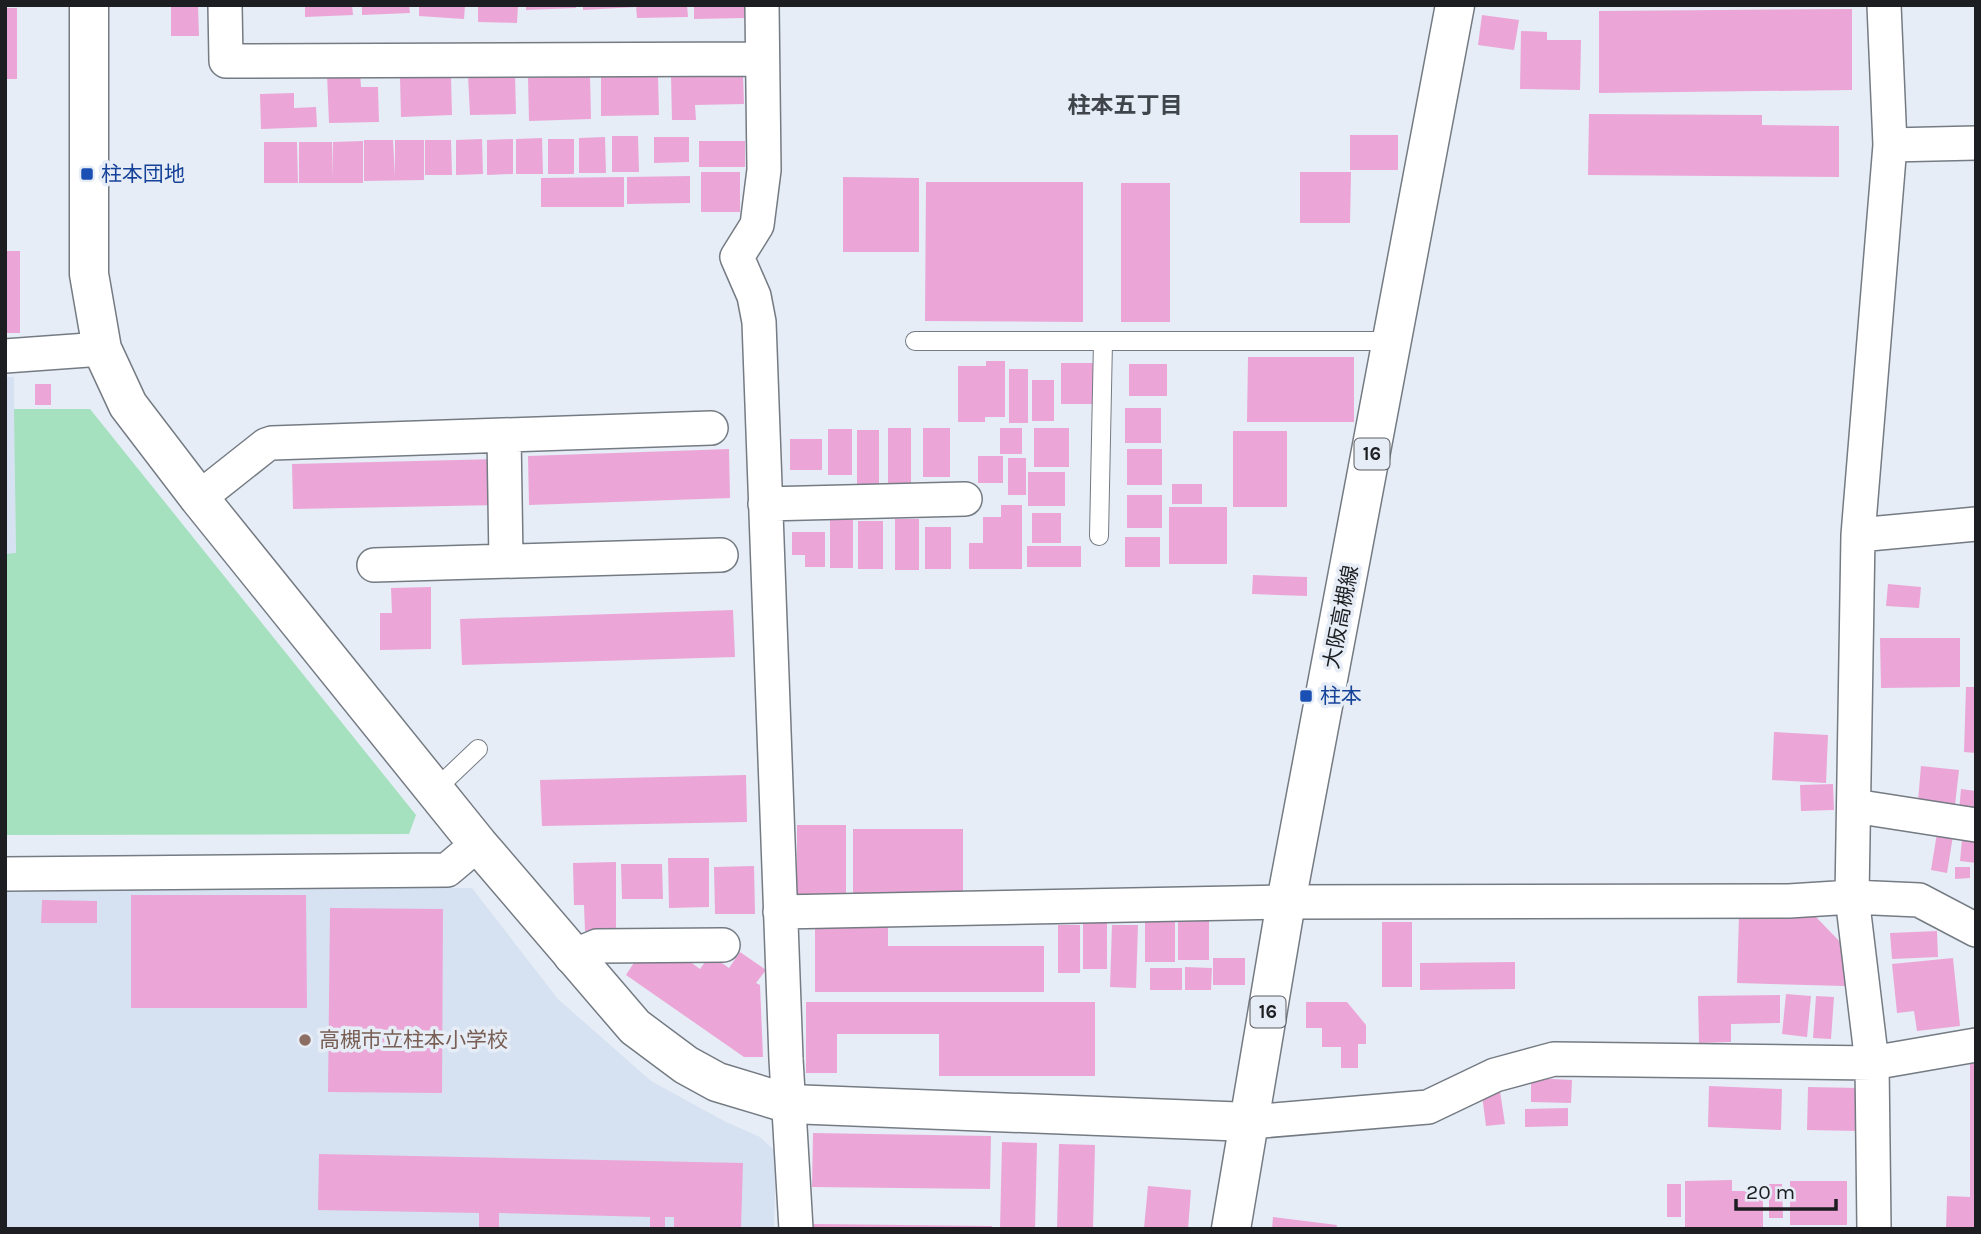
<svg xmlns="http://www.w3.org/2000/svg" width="1981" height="1234" font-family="Karla,'Noto Sans JP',sans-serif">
	<rect width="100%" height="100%" fill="#e6edf6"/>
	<path fill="#d6e2f1" d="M5 377H14L16 554H5Z
		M5 888H472L558 999 651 1081 726 1122 760 1137 776 1152 774 1229H5Z"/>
	<path fill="#a5e0bf" d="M14 409H90L416 815 409 834 5 835V554L16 553Z"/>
	<path fill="#eba6d7" d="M171 5H198L199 36H171Z
		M305 5H352L353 15 305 17Z
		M362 5H409L410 13 362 15Z
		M419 5H465L464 19 419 16Z
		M478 5H518L517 23 478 22Z
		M526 5H576V8L526 10Z
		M583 5H636V7L583 10Z
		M636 5H687L688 17 637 18Z
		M694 5H744L745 18 694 19Z
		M5 8H17V79H5Z
		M1852 9V90L1599 93V11Z
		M1482 15 1519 20 1514 50 1478 45Z
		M1521 31 1547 32V40H1581L1580 90 1520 89Z
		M360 73 361 87H378L379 122 329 123 327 74Z
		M515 74 516 114 470 115 468 75Z
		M658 74 659 115 601 116V75Z
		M743 74 744 104 695 105 696 120H672L671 76Z
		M590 76 591 119 529 121 528 78Z
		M451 77 452 115 401 117 400 78Z
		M294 93V108L316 107 317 127 261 129 260 94Z
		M1589 114 1762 115V125L1839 126V177L1588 175Z
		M1350 135H1398V170H1350Z
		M612 136H638L639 172H612Z
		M605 137 606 173H579V138Z
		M654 137H689V162L654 163Z
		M542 138 543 174H516V139Z
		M482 139 483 174 456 175V140Z
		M513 139V174L487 175V140Z
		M548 139H574V174H548Z
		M364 140H393L395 176V140H424V180L364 181Z
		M425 140H451L452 175H425Z
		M363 141V183H299V142H332L333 178V142Z
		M699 141H745V167H699Z
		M264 142H297L298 183H264Z
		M701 172H740V212H701Z
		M1300 172H1351L1350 223H1300Z
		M690 176V203L627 204V177Z
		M624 177V207H541V178Z
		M843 177 919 178V252H843Z
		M926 182H1083V322L925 321Z
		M1121 183H1170V322H1121Z
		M5 251H20V333H5Z
		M1248 357H1354V422H1247Z
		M986 361H1005V417H985V422H958V366H986Z
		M1061 363H1093V404H1061Z
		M1129 364H1167V396H1129Z
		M1009 369H1028V423H1009Z
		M1032 380H1054V421H1032Z
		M35 384H51V405H35Z
		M1125 408H1161V443H1125Z
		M888 428H911V484H888Z
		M923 428H950V477H923Z
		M1000 428H1022V454H1000Z
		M1034 428H1069V467H1034Z
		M828 429H852V475H828Z
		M857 430H879V484H857Z
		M1233 431H1287V507H1233Z
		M790 439H822V470H790Z
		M729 449 730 498 529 505 528 456Z
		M1127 449H1162V485H1127Z
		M978 456H1003V483H978Z
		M1008 458H1026V495H1008Z
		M499 459 500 505 293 509 292 464Z
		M1028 472H1065V506H1028Z
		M1172 484H1202V504H1172Z
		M1127 495H1162V528H1127Z
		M1001 505H1022V569H969V543H983V517H1001Z
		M1169 507H1227V564H1169Z
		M1032 513H1061V543H1032Z
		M895 519H919V570H895Z
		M830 520H853V568H830Z
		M858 521H883V569H858Z
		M925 527H951V569H925Z
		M792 532H825V567H805V555H792Z
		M1125 537H1160V567H1125Z
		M1027 546H1081V567H1027Z
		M1253 575 1307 577V596L1252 594Z
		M1888 584 1921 587 1919 608 1886 606Z
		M431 587V649L380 650V613H392L391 588Z
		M733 610 735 657 462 665 460 619Z
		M1880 638H1960V687L1881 688Z
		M1966 687H1976V753L1964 752Z
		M1774 732 1828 735 1826 783 1772 780Z
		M1921 766 1959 770 1955 805 1918 801Z
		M746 775 747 822 542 826 540 780Z
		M1833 784 1834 810 1801 811 1800 785Z
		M1961 789 1976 791V814L1959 811Z
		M797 825H846V897H797Z
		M853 829H963V895H853Z
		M1937 833 1953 836 1947 873 1931 870Z
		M1962 840 1976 841V863L1960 861Z
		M668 858H709V907L669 908Z
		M616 862V930L585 931 584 905H574L573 863Z
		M621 864H662L663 899H622Z
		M754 866 755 914H715L714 867Z
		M1955 867H1970V878L1955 879Z
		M131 895H306L307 1008H131Z
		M42 900 97 901V923H41Z
		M330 908 443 909 442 1093 328 1092Z
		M1739 915 1815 916 1846 948 1845 986 1737 983Z
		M1178 916H1209V960H1178Z
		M1145 920H1175V962H1145Z
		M1382 922H1412V987H1382Z
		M1083 923H1107V969H1083Z
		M1058 925H1080V973H1058Z
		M1112 925H1138L1136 988 1110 987Z
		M815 926H888V946H1044V992H815Z
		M1937 931 1938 957 1892 959 1890 933Z
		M740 952 766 970 756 983 760 985 763 1057H744L626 975 637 958 678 953 700 969 710 955 729 968Z
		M1213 958H1245V985H1213Z
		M1953 958 1960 1026 1917 1031 1914 1011 1897 1013 1892 964Z
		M1515 962V989L1420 990V963Z
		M1185 967 1212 968 1211 990H1185Z
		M1150 968H1182V990H1150Z
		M1786 994 1811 996 1807 1037 1782 1034Z
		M1780 995V1023L1731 1024V1042L1699 1043 1698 996Z
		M1816 996 1834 997 1831 1039 1813 1038Z
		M806 1002H1095V1076H939V1034H837V1073H806Z
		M1306 1002H1347L1366 1025V1044H1358V1068H1341V1047H1322V1028H1306Z
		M1970 1064H1976V1229H1946L1947 1196 1970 1197Z
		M1531 1078 1572 1080 1571 1103 1531 1102Z
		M1499 1085 1505 1124 1486 1126 1481 1087Z
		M1709 1086 1782 1089 1781 1130 1708 1127Z
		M1808 1087 1860 1088 1859 1131 1807 1130Z
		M1568 1108V1126L1525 1127V1109Z
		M813 1133 991 1136 990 1189 812 1187Z
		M1002 1142 1037 1143 1035 1229H1000Z
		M1059 1144 1095 1145 1093 1229H1057Z
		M319 1154 743 1163 741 1229H674V1217H665V1229H650V1217L499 1213V1229H479V1213L318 1210Z
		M1732 1180V1191H1763V1229H1685V1181Z
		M1790 1181H1847V1225H1790Z
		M1667 1184H1681V1217H1667Z
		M1769 1184H1782L1783 1218H1769Z
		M1148 1186 1191 1190 1188 1229 1144 1228Z
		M1273 1217 1337 1225 1336 1229H1272Z
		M814 1224 992 1226V1229H814Z"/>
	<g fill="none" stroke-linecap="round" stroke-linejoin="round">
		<defs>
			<path id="lane" d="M915 341H1394
				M1099 536 1103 341
				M436 789 478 749"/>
			<path id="street" d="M225 5 226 61 761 59
				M762 5 764 170 757 225 737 257 754 296 759 322 786 1059 796 1229
				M1890 145 1976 143
				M5 356 102 349
				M504 435 506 561
				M199 498 266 445 272 443 711 428
				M765 504 965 499
				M1858 535 1890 145 1884 5
				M374 565 721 555
				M1854 806 1976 825
				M5 874 447 870 478 844
				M780 912 1286 902 1789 901 1852 897 1919 900 1976 930
				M571 957 597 946 723 945
				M1250 1122 1428 1107 1495 1075 1554 1059 1872 1063 1976 1045
				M1874 1229 1872 1063 1852 897 1858 535 1976 524"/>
			<path id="secondary" d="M89 5V274L102 349 128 405 199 498 478 844 635 1027 686 1065 717 1082 790 1104 1250 1122"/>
			<path id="primary" d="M1231 1229 1286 902 1455 5"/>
		</defs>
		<use href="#lane" stroke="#757b83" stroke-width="20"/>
		<use href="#street" stroke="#757b83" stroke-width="36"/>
		<use href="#secondary" stroke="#757b83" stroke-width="41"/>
		<use href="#primary" stroke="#757b83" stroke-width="41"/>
		<use href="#lane" stroke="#fff" stroke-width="18"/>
		<use href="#street" stroke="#fff" stroke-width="33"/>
		<use href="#secondary" stroke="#fff" stroke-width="38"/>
		<use href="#primary" stroke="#fff" stroke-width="38"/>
	</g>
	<g fill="#1a4fb4" stroke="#e6edf6" stroke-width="2.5">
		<rect x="80" y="167" width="14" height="14" rx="3.5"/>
		<rect x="1299" y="689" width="14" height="14" rx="3.5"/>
	</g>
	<circle fill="#8d6e63" stroke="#e6edf6" stroke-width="2.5" cx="305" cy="1040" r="7"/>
	<g text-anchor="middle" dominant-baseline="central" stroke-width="7" stroke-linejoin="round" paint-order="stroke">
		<g fill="#e6edf6" stroke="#595c61" stroke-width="2">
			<rect x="1354.5" y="438.5" width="35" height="31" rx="5"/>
			<rect x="1250.5" y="996.5" width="35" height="31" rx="5"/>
		</g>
		<g font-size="19" font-weight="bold" fill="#1c1e21">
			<text x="1372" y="454">16</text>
			<text x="1268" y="1012">16</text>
		</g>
		<g font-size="21" fill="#164399" stroke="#e6edf6" text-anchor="start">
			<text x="101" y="174">柱本団地</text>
			<text x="1320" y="696">柱本</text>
		</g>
		<g font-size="21" fill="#1c1e21" stroke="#e6edf6">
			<text transform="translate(1341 617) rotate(-79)">大阪高槻線</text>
		</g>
		<g font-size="21" fill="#785e54" stroke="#e6edf6" text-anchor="start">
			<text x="319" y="1040">高槻市立柱本小学校</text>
		</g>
		<g font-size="23" font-weight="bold" fill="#40454c" stroke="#e6edf6">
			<text x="1125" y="105">柱本五丁目</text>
		</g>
	</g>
	<rect width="1981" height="1234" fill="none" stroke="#1c1e21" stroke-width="14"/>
	<path d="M1736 1199v10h100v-10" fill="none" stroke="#1c1e21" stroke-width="3.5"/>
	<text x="1746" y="1199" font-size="21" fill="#1c1e21" stroke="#e6edf6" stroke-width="5" paint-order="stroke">20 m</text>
</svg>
